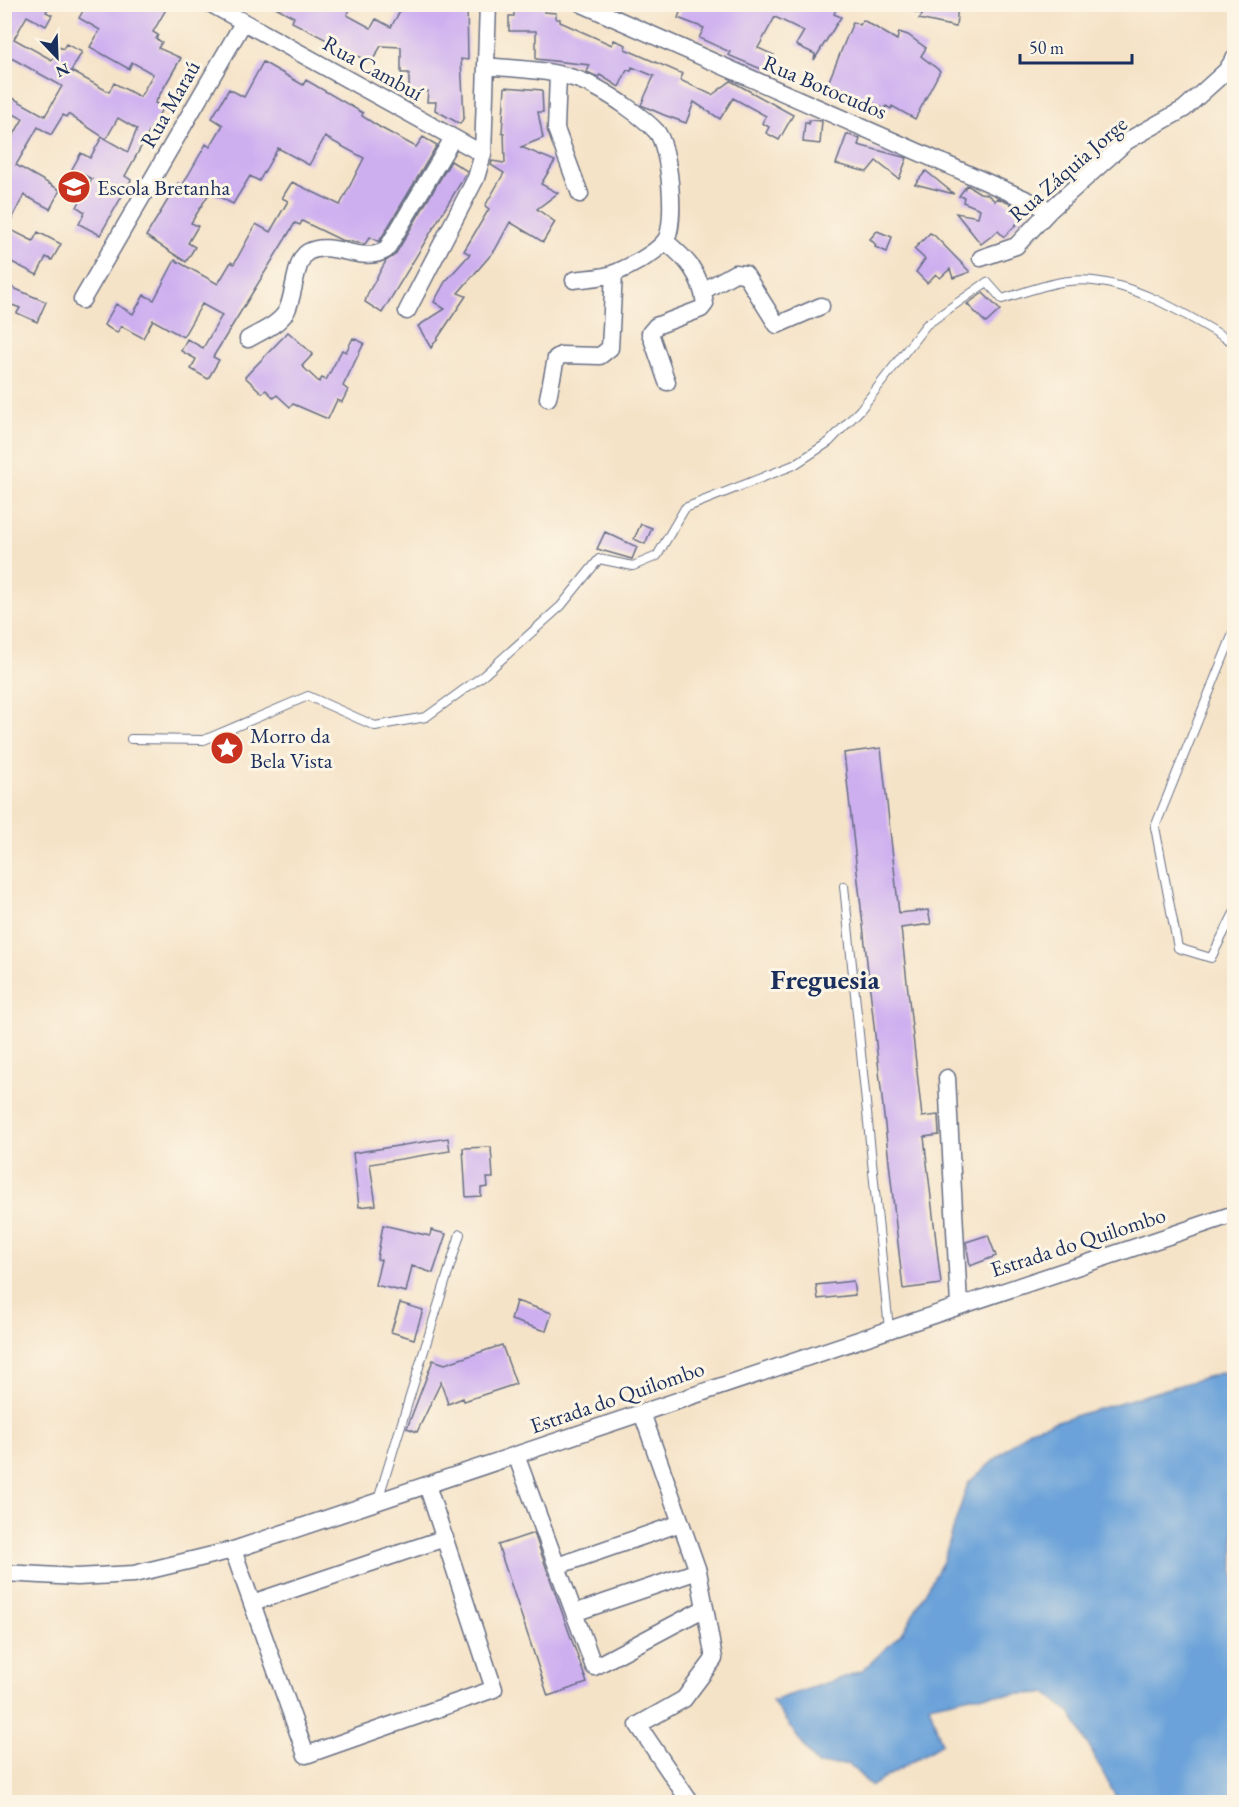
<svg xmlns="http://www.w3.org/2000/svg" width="1239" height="1807" font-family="'EB Garamond',serif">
	<rect width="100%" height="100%" fill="#fcf5e5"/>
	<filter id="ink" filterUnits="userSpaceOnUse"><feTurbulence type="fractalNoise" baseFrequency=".0167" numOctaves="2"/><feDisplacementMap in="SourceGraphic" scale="12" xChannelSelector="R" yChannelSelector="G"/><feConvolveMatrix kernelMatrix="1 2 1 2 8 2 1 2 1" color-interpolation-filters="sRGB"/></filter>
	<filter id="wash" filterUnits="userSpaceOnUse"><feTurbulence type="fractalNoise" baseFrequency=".008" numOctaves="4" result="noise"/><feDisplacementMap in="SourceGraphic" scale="24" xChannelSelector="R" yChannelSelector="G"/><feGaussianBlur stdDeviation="1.35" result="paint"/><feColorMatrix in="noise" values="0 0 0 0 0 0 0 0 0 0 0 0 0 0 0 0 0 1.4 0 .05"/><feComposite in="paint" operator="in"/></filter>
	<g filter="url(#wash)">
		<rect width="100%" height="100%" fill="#f5e3c8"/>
		<path fill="#6ba2d9" stroke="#43689c" stroke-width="1.5" d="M1234 1369V1802H1122L1116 1797 1071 1713 1046 1693 971 1696 929 1705 942 1744 871 1786 849 1764 817 1765 772 1701 862 1671 903 1632 943 1561 968 1483 1030 1429Z"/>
		<g id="blocks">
			<path fill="#cdaff0" d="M4 4H51L46 12 52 15 46 26 27 16 14 39 52 60 59 47 63 49 66 44 82 52 71 71 109 92 114 83 140 97 153 74 132 62 129 69 90 47 100 30 79 18 87 4H169L153 32 158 35 156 39 162 42 158 48 181 58 155 103 163 107 125 176 131 180 100 235 79 224 85 212 77 207 92 179 72 169 81 153 90 158 102 137 128 152 137 129 118 118 106 139 68 114 66 117 63 115 51 135 38 127 16 165 60 190 50 209 24 195 7 228 33 241 38 232 61 244 52 260 46 257 37 275 4 258V151L23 119 4 109V93L45 116 62 86 4 54Z
				M270 4H353L347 15 371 28 376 19 391 27 404 4H467L468 60 461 59 464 117 460 124 435 110 436 102H427L428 91 409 94V73H401V47L381 46 371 63 292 22 294 17Z
				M683 4H838L834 14 841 17 814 60 815 54 796 45 804 31 775 17 758 48 774 55 766 71 728 55 730 52 699 38 704 28 678 18Z
				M901 4H958L956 27 919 19 923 14 901 8Z
				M514 6H544V12L556 13V19H560V22L612 45 614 40 626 45 625 49 683 74 680 80 712 95 731 81 793 115 779 140 766 133 769 127 762 123 766 116 733 98 720 119 694 102 686 123 664 115 641 105 654 76 632 67 631 71 627 70 619 87 600 75 598 77 587 72 590 65 536 59V31H509V16H514Z
				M863 20 897 40 899 32 908 35 926 48 921 56 940 71 915 119 892 106 891 109 886 106 884 109 867 100 864 105 842 96 845 90 828 83 853 22 860 25Z
				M263 62 303 85 306 80 363 113 362 116 381 128 416 147 423 137 437 145 379 242 370 237 365 244 341 240 302 221 300 225 295 223 213 357 219 360 208 379 191 369 196 359 181 351 187 339 203 348 222 315 202 304 183 337 153 320 143 338 121 326 117 333 104 325 116 304 133 314 144 295 154 300 175 260 218 284 231 262 234 264 256 224 270 232 288 201 282 198 292 182 340 205 364 158 325 137 309 165 278 148 259 181 250 176 233 204 210 192 191 223 198 226 188 243 195 247 186 262 146 236 178 183 182 186 206 144 210 147 223 125 212 118 229 89 244 97Z
				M505 87 542 90 543 112H538L543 138 521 147 555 161 541 184 558 193 537 209 555 222 543 242 510 222 495 250 458 293 466 296 431 348 418 326 445 309 434 302 445 282 470 254 464 251 489 209 485 206 504 173 491 165 492 161 505 163 504 133H502Z
				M809 120 822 121 820 144 803 142 805 122 809 124Z
				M847 134 860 139 858 145 907 158 899 179 876 161 867 172 836 164Z
				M451 161 467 171 466 174 382 313 365 302 368 293 386 261 395 255Z
				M926 171 954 194 915 184Z
				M967 185 980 193 987 194 995 201 997 198 1028 212 1004 237 998 231 981 244 956 213 978 217 980 209 963 202 964 197 959 196Z
				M877 231 892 237 887 252 875 247 876 245 870 239Z
				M930 233 934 235 970 272 953 278 950 269 940 278 936 274 927 283 916 272 925 259 914 249Z
				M4 284 46 302 37 322 17 313 20 308 4 302Z
				M983 293 1000 310 986 323 967 304Z
				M288 332 313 354 302 366 319 382 322 378 326 380 342 350 346 352 353 338 364 343 343 386 348 390 342 402 337 400 328 419 293 404 290 407 277 395 274 398 266 390 262 393 245 377Z
				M641 524 652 528 645 544 634 539Z
				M605 532 637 547 632 559 597 549Z
				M881 748 899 913 928 910 931 924 901 928 922 1117 938 1115 939 1135 924 1137 941 1284 903 1289 844 753Z
				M448 1138 450 1151 370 1164 376 1205 359 1207 353 1153Z
				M491 1147 493 1178H487L488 1187 481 1188V1196L466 1197 463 1148Z
				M383 1225 430 1236 431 1230 446 1234 433 1273 412 1266 406 1292 375 1285 381 1260 377 1259Z
				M988 1235 996 1256 970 1266 966 1242Z
				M853 1281 855 1295 818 1299 816 1285Z
				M516 1301 552 1313 546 1331 511 1320Z
				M400 1303 423 1310 414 1339 391 1332Z
				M502 1345 516 1384 464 1401 463 1398 448 1404 441 1382 417 1432 407 1428 433 1360 445 1364Z
				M534 1533 587 1683 548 1696 498 1545Z"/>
		</g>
	</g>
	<g filter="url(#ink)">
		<use href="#blocks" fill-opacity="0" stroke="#676e83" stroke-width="1.5"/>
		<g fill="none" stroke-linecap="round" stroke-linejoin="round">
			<defs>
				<path id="lane" d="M1234 631 1155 827 1178 948 1211 958 1234 913
					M131 739 204 740 308 696 375 726 426 717 484 675 561 606 599 559 633 566 657 556 685 508 794 465 829 442 860 410 926 325 987 282 1002 299C1023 293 1047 283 1069 281 1122 274 1190 316 1234 343
					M844 886 889 1329
					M378 1500 460 1234"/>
				<path id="street" d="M211 4 483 154
					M582 4 1050 210
					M486 66C522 70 564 69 597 88 614 97 643 117 656 131 670 145 677 226 665 241 655 254 629 267 615 273 603 278 587 278 574 280
					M558 74 556 129 580 194
					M665 241C687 259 701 274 705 304L701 309 656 326 650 333 667 382
					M981 258 1016 246 1050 210 1127 141 1184 109 1226 71 1234 59
					M703 291 735 273 745 274 777 325 821 306
					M82 300 243 23
					M407 311 476 178 483 154 488 4
					M248 339C260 332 278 325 286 312 295 297 294 260 308 252 332 239 361 265 386 250L453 138
					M548 398 556 358 561 355 600 356 610 348 614 273
					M947 1078 959 1305
					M516 1455 594 1667 705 1608 698 1571 642 1413
					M233 1550 306 1755 494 1689 427 1485
					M557 1566 681 1523
					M4 1573 77 1577 134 1574 233 1550 1234 1214
					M252 1603 445 1538
					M574 1613 698 1571
					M690 1802 638 1725 684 1699 714 1659 705 1608"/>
			</defs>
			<use href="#lane" stroke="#676e83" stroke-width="10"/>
			<use href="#street" stroke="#676e83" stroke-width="19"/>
			<use href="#lane" stroke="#fff" stroke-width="8"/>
			<use href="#street" stroke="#fff" stroke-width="16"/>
		</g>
	</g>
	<defs>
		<symbol id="school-disc" viewBox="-11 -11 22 22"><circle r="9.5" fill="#c8321e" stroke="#fcf5e5"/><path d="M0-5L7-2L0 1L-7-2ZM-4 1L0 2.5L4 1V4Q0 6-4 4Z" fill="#fff"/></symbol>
		<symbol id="sight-disc" viewBox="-11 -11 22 22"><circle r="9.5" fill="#c8321e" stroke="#fcf5e5"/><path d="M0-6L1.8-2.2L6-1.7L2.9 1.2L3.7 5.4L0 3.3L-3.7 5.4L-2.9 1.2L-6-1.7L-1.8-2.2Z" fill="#fff"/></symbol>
	</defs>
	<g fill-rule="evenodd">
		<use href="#school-disc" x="55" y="168" width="38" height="38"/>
		<use href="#sight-disc" x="208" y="729" width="38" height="38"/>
	</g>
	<g text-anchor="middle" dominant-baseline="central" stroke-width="6" stroke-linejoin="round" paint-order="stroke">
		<g font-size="22" fill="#1b2f5e" stroke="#fcf5e5">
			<text transform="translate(373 68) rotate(29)">Rua Cambuí</text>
			<text transform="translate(825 87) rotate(23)">Rua Botocudos</text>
			<text transform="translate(170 104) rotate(-60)">Rua Maraú</text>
			<text transform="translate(1068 169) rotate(-41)">Rua Záquia Jorge</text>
			<text transform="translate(1078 1242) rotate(-18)">Estrada do Quilombo</text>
			<text transform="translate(617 1397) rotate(-19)">Estrada do Quilombo</text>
		</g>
		<g font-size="22" fill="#1b2f5e" stroke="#fcf5e5" text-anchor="start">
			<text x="97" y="187">Escola Bretanha</text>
			<text x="250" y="735">Morro da<tspan x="250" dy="25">Bela Vista</tspan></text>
		</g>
		<g font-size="28" font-weight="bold" fill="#1b2f5e" stroke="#fcf5e5">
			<text x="825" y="979">Freguesia</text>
		</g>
	</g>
	<rect width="1239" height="1807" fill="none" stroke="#fcf5e5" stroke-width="24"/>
	<g transform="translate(57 57) rotate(157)" stroke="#fcf5e5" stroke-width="4.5" paint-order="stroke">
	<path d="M0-4.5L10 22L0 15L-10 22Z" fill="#1b2f5e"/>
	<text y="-9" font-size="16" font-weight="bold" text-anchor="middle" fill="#1b2f5e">N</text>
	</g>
	<path d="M1020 54v9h112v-9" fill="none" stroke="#1b2f5e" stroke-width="3"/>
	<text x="1029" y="54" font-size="18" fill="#1b2f5e" stroke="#fcf5e5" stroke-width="4.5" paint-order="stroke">50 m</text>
</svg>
